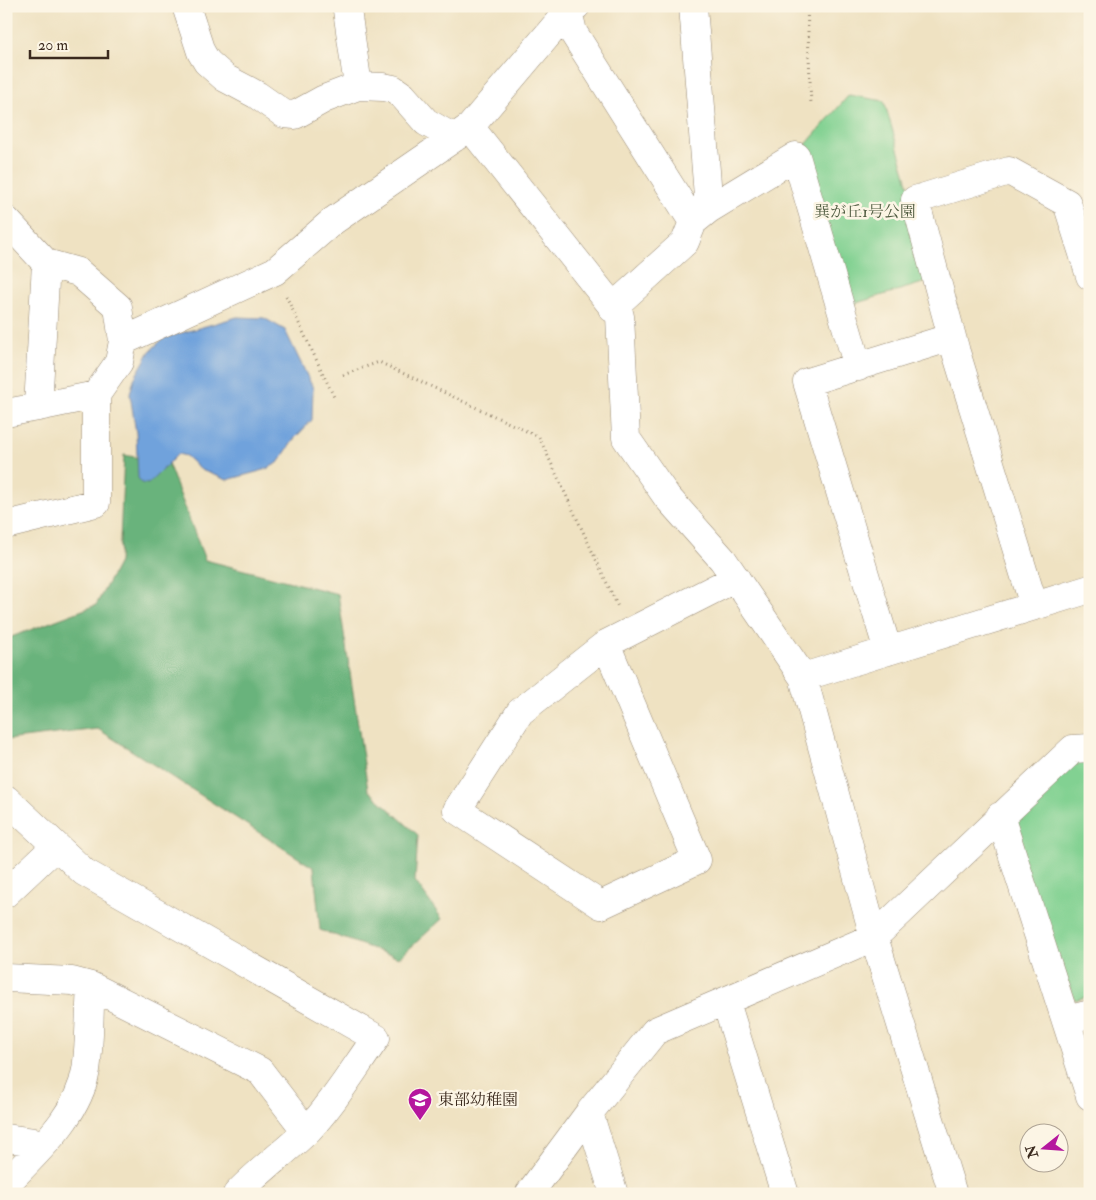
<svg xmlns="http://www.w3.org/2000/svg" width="1096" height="1200" font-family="'IM FELL Double Pica','Noto Serif JP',serif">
	<rect width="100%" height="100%" fill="#fcf5e5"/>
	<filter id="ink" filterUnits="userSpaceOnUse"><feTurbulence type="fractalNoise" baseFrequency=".02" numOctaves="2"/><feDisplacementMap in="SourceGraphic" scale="10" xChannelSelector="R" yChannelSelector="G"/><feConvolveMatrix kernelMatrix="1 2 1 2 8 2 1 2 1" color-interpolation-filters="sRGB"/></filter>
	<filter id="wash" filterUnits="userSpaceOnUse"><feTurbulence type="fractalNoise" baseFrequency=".0096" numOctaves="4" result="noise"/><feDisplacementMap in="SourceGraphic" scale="20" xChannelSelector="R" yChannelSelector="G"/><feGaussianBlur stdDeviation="1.12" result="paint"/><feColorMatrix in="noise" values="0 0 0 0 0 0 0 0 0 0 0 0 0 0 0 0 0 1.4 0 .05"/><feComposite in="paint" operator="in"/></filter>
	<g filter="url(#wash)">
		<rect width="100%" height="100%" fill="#efe2c2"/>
		<path fill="#82d192" stroke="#5e7e58" d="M849 95 884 101 936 279 840 308 796 156Z
			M1090 748V996L1075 1000 1000 816Z"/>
		<path fill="#69b37c" stroke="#526e4d" d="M124 455 168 463 205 560 338 594 368 790 418 835 415 881 442 919 399 958 320 930 314 868 98 729 6 740V639L96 605 119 562Z"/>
		<path fill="#70a2dc" stroke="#56667d" d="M237 317 264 318 285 330 313 388 312 420 295 438 278 463 264 470 227 480 201 470 186 456 178 454 148 484 142 483 138 478 136 433 130 394 134 379 150 351 164 338Z"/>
	</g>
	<g filter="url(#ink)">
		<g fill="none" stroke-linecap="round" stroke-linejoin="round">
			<defs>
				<path id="minor" d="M186 6 201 52 207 62 225 78 257 95 284 114 295 115 324 99 358 86 347 10
					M564 6 568 11 573 32 693 222
					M693 6 709 209
					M358 86 383 87 393 89 403 96 426 122 454 138
					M470 127 620 316 626 438 667 497 723 560 803 677 874 937 953 1194
					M6 220 46 263 78 272 118 307 123 341 275 271 333 221 470 127 568 11 576 6
					M612 308 685 242 693 222 709 209 796 156 858 367
					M38 407 96 395
					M6 413 38 407 46 263
					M6 525 96 503V395L119 362 123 341
					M1034 606 956 352 915 200 1009 171 1067 203 1090 276
					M606 644 697 860 601 905 457 810 520 712 606 644 736 578
					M888 651 807 382 952 337
					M803 677 1090 589
					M6 799 84 872 376 1038C354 1069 334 1102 309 1129 286 1152 259 1170 237 1194
					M1000 816 1090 1096
					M6 893 56 846
					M6 978 72 981 91 986
					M726 1002 785 1194
					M1066 1020 1090 1014
					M589 1113 614 1194
					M6 1138 35 1142 40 1148
					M6 1184C37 1151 78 1117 86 1070 90 1043 89 1014 91 986L260 1071 306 1131
					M529 1194 589 1113 655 1031 874 937 1073 749 1090 748"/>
			</defs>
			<use href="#minor" stroke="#958670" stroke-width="29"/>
			<path stroke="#958670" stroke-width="3" stroke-dasharray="1 4" stroke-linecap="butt" d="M807 6 811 105
				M286 296 335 399
				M343 375 379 362 539 437 619 609"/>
			<use href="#minor" stroke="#fff" stroke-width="28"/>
		</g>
	</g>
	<defs>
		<symbol id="school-pin" viewBox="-11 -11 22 30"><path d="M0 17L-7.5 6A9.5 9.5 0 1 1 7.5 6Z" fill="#b5179e" stroke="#fcf5e5"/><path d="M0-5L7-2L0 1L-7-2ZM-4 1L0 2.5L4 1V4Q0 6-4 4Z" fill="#fff"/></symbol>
	</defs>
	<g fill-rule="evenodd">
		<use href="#school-pin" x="406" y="1086" width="28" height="38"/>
	</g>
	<g text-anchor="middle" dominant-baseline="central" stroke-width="5" stroke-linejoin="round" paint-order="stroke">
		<g font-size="16" fill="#505c41" stroke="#fcf5e5">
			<text x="865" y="212">巽が丘1号公園</text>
		</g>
		<g font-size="16" fill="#3b2a1e" stroke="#fcf5e5" text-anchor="start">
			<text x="438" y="1100">東部幼稚園</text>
		</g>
	</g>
	<rect width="1096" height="1200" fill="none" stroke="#fcf5e5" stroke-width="25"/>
	<g transform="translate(1044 1148) rotate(253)"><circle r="24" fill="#fcf5e5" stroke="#afa495"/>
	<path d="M0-4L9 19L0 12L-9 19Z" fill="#b5179e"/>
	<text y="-8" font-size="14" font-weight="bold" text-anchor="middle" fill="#3b2a1e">N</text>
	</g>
	<path d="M30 50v8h78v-8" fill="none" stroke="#3b2a1e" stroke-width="2.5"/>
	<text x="38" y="50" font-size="15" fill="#3b2a1e" stroke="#fcf5e5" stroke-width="4" paint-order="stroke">20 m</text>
</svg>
